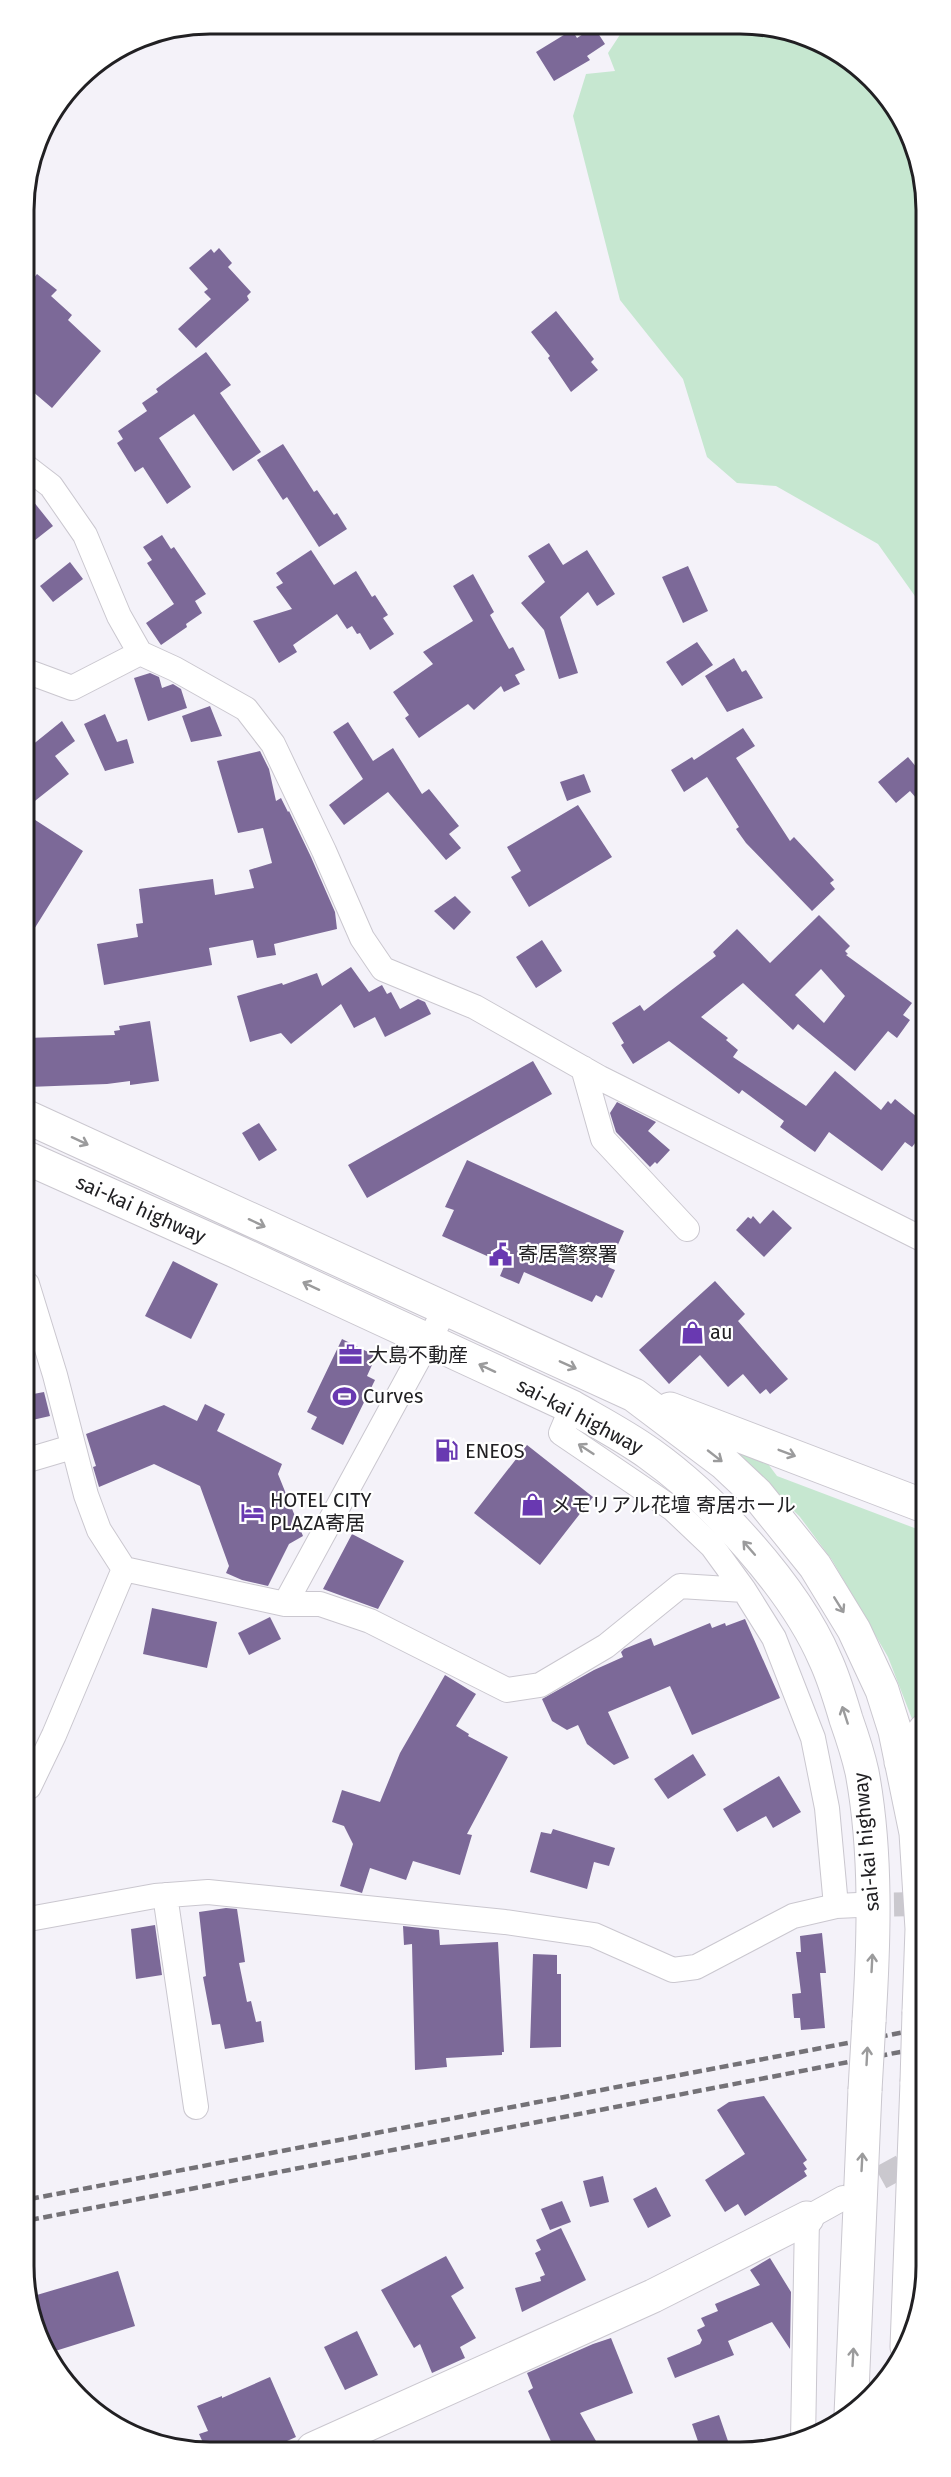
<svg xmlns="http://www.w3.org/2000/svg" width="951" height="2477" font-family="'Fira Sans','Noto Sans JP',sans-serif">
	<rect width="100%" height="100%" fill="#f4f2f9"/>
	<path fill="#c6e7d0" d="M625 27 776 28 864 71 902 117 921 163 922 606 878 544 776 486 737 483 707 457 683 379 620 300 573 116 586 74 615 71 608 53Z
		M726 1443 762 1456 777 1476 925 1532V1712L914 1724 888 1657 832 1560 800 1517Z"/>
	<path fill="#7c6998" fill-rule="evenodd" d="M594 27 605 44 587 56 590 60 554 81 536 52 572 30 577 38Z
		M219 248 232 263 228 267 251 292 247 296 249 300 196 348 178 329 211 299 204 292 208 289 189 268 211 249 214 253Z
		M37 274 57 290 51 296 72 315 68 320 101 351 52 408 25 385V289Z
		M556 311 594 359 591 362 598 370 571 392 548 358 550 356 531 332Z
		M206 352 231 385 220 393 261 452 233 471 194 414 159 438 191 487 167 504 143 467 135 472 117 443 123 439 118 431 147 411 142 403 158 392 156 389Z
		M283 444 314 492 317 490 334 515 337 513 347 529 319 547 287 497 283 500 257 460Z
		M25 491 53 526 25 548Z
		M162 535 171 549 174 547 206 594 195 601 202 613 186 624 187 627 161 645 146 623 174 604 147 563 152 560 143 547Z
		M549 543 563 565 587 550 615 594 597 606 588 592 560 617 578 673 559 679 544 630 521 603 545 582 528 556Z
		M311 550 334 585 356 571 372 597 375 595 388 615 383 618 394 634 370 650 360 633 357 634 352 626 347 629 337 614 293 645 297 652 279 663 253 621 292 609 276 587 283 583 276 573Z
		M70 562 83 579 53 602 40 586Z
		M688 566 708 611 683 623 662 577Z
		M473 574 494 612 490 615 509 649 513 647 525 670 515 675 520 684 504 692 501 686 474 710 468 704 419 738 405 718 409 715 393 692 433 664 423 652 473 621 453 586Z
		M697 642 713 665 682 686 666 662Z
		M734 658 742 672 746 670 763 698 727 712 705 676Z
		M150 673 159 677 162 688 173 684 181 689 187 708 148 721 134 678Z
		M210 706 222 736 191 742 182 716Z
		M105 714 117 742 127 739 134 763 105 771 84 724Z
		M62 721 75 741 55 756 69 774 26 808V750Z
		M348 722 373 761 393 748 422 794 429 789 459 826 449 834 461 848 446 860 388 792 344 825 329 805 363 779 333 732Z
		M743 728 755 746 736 758 790 841 794 837 834 880 830 883 835 889 812 911 746 843 736 829 739 827 707 777 684 792 671 770 692 757 694 760Z
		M260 751 269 769 276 801 281 798 288 812 289 811 311 857 335 912 337 929 274 944 276 955 257 958 253 940 209 948 212 965 104 985 97 944 138 937 136 924 143 923 139 889 213 879 215 895 254 888 249 870 272 863 263 828 238 833 217 761Z
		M908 757 922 774 923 806 910 791 896 803 878 782Z
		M584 774 591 792 567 801 560 782Z
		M578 805 612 857 529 907 511 877 521 871 507 847Z
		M26 814 83 851 26 942Z
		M455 896 471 912 454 930 434 911Z
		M819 915 850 946 845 951 848 954 846 955 912 1003 903 1015 910 1020 897 1038 888 1031 855 1071 798 1024 793 1030 743 983 701 1017 728 1038 726 1040 738 1050 733 1057 806 1106 835 1071 881 1110 888 1101 891 1104 895 1099 923 1122V1133L912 1147 905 1142 882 1171 829 1132 815 1152 780 1127 784 1121 742 1090 739 1094 669 1041 633 1064 621 1045 624 1043 612 1023 640 1005 644 1011 716 956 713 952 737 929 770 963ZM821 969 845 996 824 1023 795 995Z
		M542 940 562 971 536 988 516 957Z
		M351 967 369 992 382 985 387 994 391 992 400 1009 418 999 425 1002 431 1014 385 1037 375 1017 354 1028 341 1004 291 1044 281 1033 250 1042 237 996 282 983 283 985 317 973 322 986Z
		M150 1021 159 1081 130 1085V1081L107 1084 28 1087 27 1038 115 1035 114 1031 120 1030 119 1026Z
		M533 1061 552 1094 367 1198 348 1165Z
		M617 1102 656 1122 648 1131 670 1150 657 1164 655 1162 650 1167 616 1132 610 1113Z
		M259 1123 277 1150 259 1161 242 1133Z
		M467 1160 624 1231 608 1267 615 1270 602 1298 596 1295 592 1302 524 1272 519 1284 500 1276 505 1264 442 1236 454 1210 445 1207Z
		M773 1210 792 1228 764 1257 736 1230 748 1217 751 1219 753 1216 760 1224Z
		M173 1261 218 1284 191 1339 145 1316Z
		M715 1281 745 1314 738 1321 788 1379 770 1394 766 1389 760 1394 743 1374 728 1387 700 1355 669 1384 639 1350Z
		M342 1339 376 1356 367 1376 375 1380 343 1445 311 1429 317 1417 307 1412Z
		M44 1392 50 1416 28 1421V1395Z
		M205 1404 225 1414 217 1431 282 1464 278 1474 303 1536 289 1544 268 1586 242 1580 226 1573 229 1566 200 1486 154 1464 99 1487 93 1467 96 1466 86 1434 164 1405 197 1421Z
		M527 1445 593 1497 540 1565 474 1513Z
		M352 1534 404 1561 378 1609 323 1589Z
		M152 1608 217 1622 207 1668 143 1654Z
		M270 1617 281 1639 249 1655 238 1633Z
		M745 1619 780 1698 692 1735 670 1686 608 1712 629 1758 614 1765 587 1744 578 1725 567 1730 552 1721 542 1699 594 1670 623 1657 621 1652 624 1649 651 1638 654 1646 710 1623 712 1628 725 1623 726 1626Z
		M445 1675 476 1694 456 1726 469 1734 468 1736 508 1757 467 1834 472 1835 460 1875 413 1861 406 1880 370 1868 362 1893 340 1886 353 1844 344 1826 332 1822 342 1790 380 1802 400 1753Z
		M693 1754 706 1775 668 1799 654 1779Z
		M779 1776 801 1812 773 1828 766 1816 737 1832 723 1809Z
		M553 1829 615 1848 609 1866 594 1862 587 1889 530 1872 541 1832 551 1834Z
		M226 1908 237 1909 245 1962 239 1963 247 2002 251 2001 256 2022 261 2021 264 2042 225 2049 220 2024 212 2025 203 1977 206 1976 199 1912Z
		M155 1925 162 1975 136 1979 131 1929Z
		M403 1926 439 1930 440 1945 498 1942 504 2052H502V2055L446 2058 447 2067 415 2070 412 1944 404 1945Z
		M822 1933 826 1973H820L825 2028 801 2030 800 2018H794L792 1994 801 1993 796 1952H801L800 1936Z
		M533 1954 557 1955V1974H561V2047L530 2048Z
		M764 2096 807 2160 803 2163 807 2169 804 2171 807 2176 745 2216 738 2204 725 2212 705 2180 745 2154 717 2110 729 2102Z
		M603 2176 609 2202 590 2207 583 2181Z
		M656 2187 671 2216 648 2228 633 2199Z
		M562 2201 571 2222 550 2230 541 2209Z
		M561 2228 586 2280 522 2312 515 2288 541 2281 540 2277 545 2275 535 2253 541 2250 536 2240Z
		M446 2256 464 2288 451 2296 476 2338 460 2347 465 2358 432 2373 420 2344 414 2348 381 2290Z
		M770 2258 791 2292 790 2349 772 2322 728 2341 734 2355 675 2378 667 2358 700 2344 702 2340 697 2330 705 2326 701 2318 718 2311 715 2304 760 2285 750 2270Z
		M118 2271 135 2326 52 2352 30 2314V2297Z
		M357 2331 378 2375 345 2390 324 2347Z
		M611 2338 633 2393 580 2413 600 2448H554L528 2391 533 2388 527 2373 593 2344Z
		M270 2377 296 2437 269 2449H206L199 2434 208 2431 197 2406 222 2396V2398Z
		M719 2415 730 2447H700L692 2424Z"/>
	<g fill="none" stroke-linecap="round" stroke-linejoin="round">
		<path stroke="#cac8ce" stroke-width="24" stroke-dasharray="24 12" stroke-linecap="butt" d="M858 1905 926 1904
			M849 2195 924 2154"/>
		<defs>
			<path id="street" d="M25 466 51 486 85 535 119 616 140 653 175 669 246 709 273 744 324 851 362 938 383 969 475 1007 600 1078 924 1240
				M26 671 72 688 140 653
				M583 1068 603 1139 687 1229
				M27 1284 55 1375 86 1495 99 1530 124 1569 54 1735 29 1787
				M572 1407 561 1433 673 1509 712 1546 744 1590 774 1638 813 1738 827 1808 836 1906
				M28 1460 72 1447
				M124 1569 285 1604H320L370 1621 507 1690 540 1685 606 1646 680 1586 744 1590
				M285 1604 445 1310
				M165 1895 196 2107
				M29 1919 155 1896 208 1892 505 1922 594 1935 673 1970 696 1967 793 1916 836 1906 858 1905
				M803 2440 807 2218 843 2198"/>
			<path id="secondary" d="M313 2449 653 2296 807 2218"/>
			<path id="highway" d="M27 1117 634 1395 724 1463 757 1494 815 1566 854 1630 882 1690 895 1731 916 1833 922 1929 919 2012
				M27 1158 235 1251 572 1407C598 1422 625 1436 650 1454 713 1499 794 1587 825 1659 834 1678 840 1699 846 1719 852 1736 858 1754 862 1772 877 1852 874 1940 869 2021
				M670 1409 924 1506
				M901 1762 925 1730
				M907 2347 917 2082
				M851 2415 865 2090"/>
		</defs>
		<use href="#street" stroke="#cac7cf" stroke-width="26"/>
		<use href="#secondary" stroke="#cac7cf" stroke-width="35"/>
		<use href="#highway" stroke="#cac7cf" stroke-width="35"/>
		<use href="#street" stroke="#fff" stroke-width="24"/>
		<use href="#secondary" stroke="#fff" stroke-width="33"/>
		<use href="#highway" stroke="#fff" stroke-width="33"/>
		<path stroke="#747277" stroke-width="4.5" stroke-dasharray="9 4.5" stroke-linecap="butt" d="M30 2199 926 2028
			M30 2220 926 2047"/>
		<defs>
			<path id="highway-bridge" d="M917 2082 919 2012
				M865 2090 869 2021"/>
		</defs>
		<use href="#highway-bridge" stroke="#cac7cf" stroke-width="35" stroke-linecap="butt"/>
		<use href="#highway-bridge" stroke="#fff" stroke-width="33"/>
	</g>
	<defs><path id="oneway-shaft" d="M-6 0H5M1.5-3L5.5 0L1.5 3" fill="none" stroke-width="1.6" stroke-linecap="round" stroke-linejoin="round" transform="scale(1.5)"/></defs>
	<g stroke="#9b9b9c">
		<use href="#oneway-shaft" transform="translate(80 1141) rotate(25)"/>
		<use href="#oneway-shaft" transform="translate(257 1223) rotate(25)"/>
		<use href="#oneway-shaft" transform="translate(311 1286) rotate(-155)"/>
		<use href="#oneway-shaft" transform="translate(568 1365) rotate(24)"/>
		<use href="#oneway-shaft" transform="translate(487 1368) rotate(-155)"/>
		<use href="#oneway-shaft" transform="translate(586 1449) rotate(-147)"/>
		<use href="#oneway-shaft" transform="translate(787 1453) rotate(21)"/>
		<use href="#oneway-shaft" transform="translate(715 1456) rotate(38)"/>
		<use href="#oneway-shaft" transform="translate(749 1548) rotate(-131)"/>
		<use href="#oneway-shaft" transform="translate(839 1605) rotate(58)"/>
		<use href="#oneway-shaft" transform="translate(845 1715) rotate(-108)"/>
		<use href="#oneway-shaft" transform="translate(872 1963) rotate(-87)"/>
		<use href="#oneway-shaft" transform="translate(867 2056) rotate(-87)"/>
		<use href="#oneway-shaft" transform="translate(862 2162) rotate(-87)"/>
		<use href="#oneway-shaft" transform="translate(853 2357) rotate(-87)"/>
	</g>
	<defs>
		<symbol id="civic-bare" viewBox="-9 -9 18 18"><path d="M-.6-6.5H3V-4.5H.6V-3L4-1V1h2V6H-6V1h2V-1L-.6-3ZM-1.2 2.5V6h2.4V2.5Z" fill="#6939b1" stroke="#fff" stroke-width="2.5" paint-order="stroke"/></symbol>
		<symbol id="shop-bare" viewBox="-9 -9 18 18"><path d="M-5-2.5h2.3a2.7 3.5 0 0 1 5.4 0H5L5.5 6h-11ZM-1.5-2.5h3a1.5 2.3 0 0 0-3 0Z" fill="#6939b1" stroke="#fff" stroke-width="2.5" paint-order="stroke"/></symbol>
		<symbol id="office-bare" viewBox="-9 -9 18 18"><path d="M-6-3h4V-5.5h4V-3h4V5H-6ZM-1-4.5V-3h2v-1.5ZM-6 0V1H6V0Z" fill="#6939b1" stroke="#fff" stroke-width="2.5" paint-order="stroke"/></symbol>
		<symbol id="stadium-bare" viewBox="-9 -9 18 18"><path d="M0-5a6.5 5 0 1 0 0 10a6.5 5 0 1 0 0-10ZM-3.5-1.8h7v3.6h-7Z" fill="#6939b1" stroke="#fff" stroke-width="2.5" paint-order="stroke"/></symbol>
		<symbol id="fuel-bare" viewBox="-9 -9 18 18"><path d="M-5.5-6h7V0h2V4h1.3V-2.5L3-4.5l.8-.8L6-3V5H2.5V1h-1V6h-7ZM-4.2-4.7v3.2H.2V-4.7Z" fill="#6939b1" stroke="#fff" stroke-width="2.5" paint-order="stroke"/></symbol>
		<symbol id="hotel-bare" viewBox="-9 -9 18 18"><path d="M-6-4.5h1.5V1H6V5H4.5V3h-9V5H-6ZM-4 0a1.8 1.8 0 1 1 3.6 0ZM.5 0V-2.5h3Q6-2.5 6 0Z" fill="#6939b1" stroke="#fff" stroke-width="2.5" paint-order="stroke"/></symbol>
	</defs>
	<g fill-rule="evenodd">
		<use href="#civic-bare" x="484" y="1238" width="33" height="33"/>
		<use href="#shop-bare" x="676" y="1316" width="33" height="33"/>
		<use href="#office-bare" x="334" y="1338" width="33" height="33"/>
		<use href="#stadium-bare" x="328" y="1380" width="33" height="33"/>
		<use href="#fuel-bare" x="430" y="1434" width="33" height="33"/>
		<use href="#shop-bare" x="516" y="1488" width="33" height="33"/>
		<use href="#hotel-bare" x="236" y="1496" width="33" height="33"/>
	</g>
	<g text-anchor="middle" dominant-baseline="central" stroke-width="4.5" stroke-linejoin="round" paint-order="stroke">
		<g font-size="20" fill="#212023" stroke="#fff">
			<text transform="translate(141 1209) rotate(24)">sai-kai highway</text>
			<text transform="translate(580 1416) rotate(28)">sai-kai highway</text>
			<text transform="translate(866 1842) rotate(-95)">sai-kai highway</text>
		</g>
		<g font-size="20" fill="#212023" stroke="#fff" text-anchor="start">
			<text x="518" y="1254">寄居警察署</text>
			<text x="710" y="1332">au</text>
			<text x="368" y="1355">大島不動産</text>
			<text x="363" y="1396">Curves</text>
			<text x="465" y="1451">ENEOS</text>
			<text x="270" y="1500">HOTEL CITY<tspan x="270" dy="23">PLAZA寄居</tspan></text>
			<text x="551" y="1505">メモリアル花壇 寄居ホール</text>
		</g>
	</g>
	<path d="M0 0H951V2477H0ZM210 34H740A176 176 0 0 1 916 210V2266A176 176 0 0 1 740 2442H210A176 176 0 0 1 34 2266V210A176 176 0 0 1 210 34Z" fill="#fff" fill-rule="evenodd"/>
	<path fill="none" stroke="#212023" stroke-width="3" d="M210 34H740A176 176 0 0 1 916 210V2266A176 176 0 0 1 740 2442H210A176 176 0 0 1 34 2266V210A176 176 0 0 1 210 34Z"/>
</svg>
